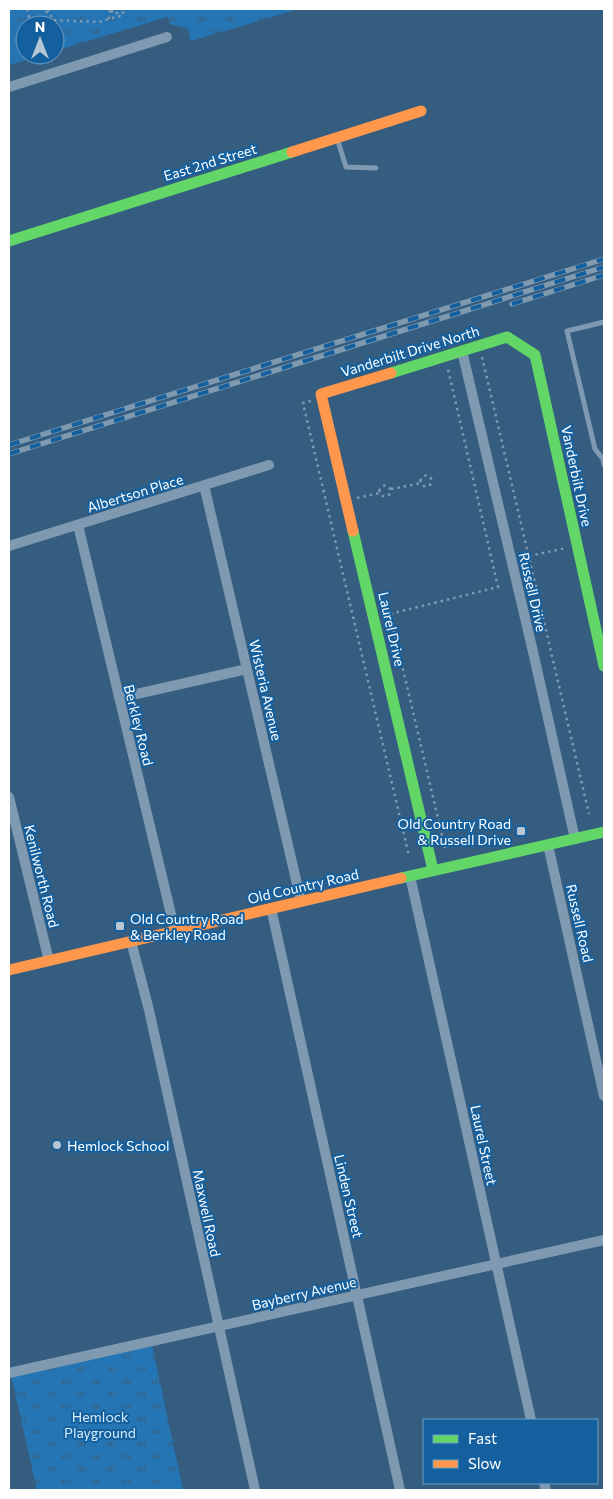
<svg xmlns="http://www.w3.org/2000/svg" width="613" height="1499" font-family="Commissioner,sans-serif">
	<defs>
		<pattern id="park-tufts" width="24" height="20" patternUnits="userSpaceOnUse" patternTransform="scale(1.25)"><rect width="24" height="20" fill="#2575b4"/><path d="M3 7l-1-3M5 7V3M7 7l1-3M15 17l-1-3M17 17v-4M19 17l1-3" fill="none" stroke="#386080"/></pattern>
	</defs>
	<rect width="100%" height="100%" fill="#345d80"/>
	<path fill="url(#park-tufts)" d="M9 9H299L191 41 187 28 170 24 167 17 55 51V25H25V55H43L9 65Z
		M152 1345 183 1490H37L11 1375Z"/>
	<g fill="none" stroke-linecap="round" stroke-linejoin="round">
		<path stroke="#7f99b0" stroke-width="2.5" stroke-dasharray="2.5 4" stroke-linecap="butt" d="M27 9 31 25
			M48 9 53 20 99 22 123 15V9
			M112 10V13H117V9
			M109 19 110 9
			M44 25V14L49 10
			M39 55 42 67
			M482 357 589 814
			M311 401 303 403 409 856
			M420.5 481a5.5 5.5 0 1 1 11 0a5.5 5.5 0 1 1-11 0Z
			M379.5 491a5.5 5.5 0 1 1 11 0a5.5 5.5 0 1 1-11 0Z
			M391 489 421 483
			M357 498 380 493
			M529 556 566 548
			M445 848 390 614 498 587 448 369"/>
		<path stroke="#7f99b0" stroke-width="5" d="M337 138 346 167 376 168
			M604 322 567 331 595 449 603 459 604 465"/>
		<path stroke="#7f99b0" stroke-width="10" d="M9 87 167 37
			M462 351 534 656 575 839
			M204 485 301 901
			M78 525 175 931
			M9 546 269 465
			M119 698 247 669
			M9 797 49 961
			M548 845 604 1096
			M410 876 531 1420
			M271 908 400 1490
			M131 941 149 1010 255 1490
			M9 1373 604 1240
			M544 1483 546 1490"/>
		<path stroke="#63d668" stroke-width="11" d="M9 241 292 152
			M391 373 507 337 535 355 604 666
			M353 531 433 870
			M401 878 604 832"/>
		<path stroke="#ff974d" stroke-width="11" d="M292 152 421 111
			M353 531 321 394 391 373
			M9 970 401 878"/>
		<defs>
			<path id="rail" d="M512 304 604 275
				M9 445 604 259
				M9 454 604 267"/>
		</defs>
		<use href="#rail" stroke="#7f99af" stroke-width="5.5"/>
		<use href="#rail" stroke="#14609f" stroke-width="4" stroke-dasharray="11" stroke-linecap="butt"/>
	</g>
	<g fill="#b8c6d3" stroke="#14609f" stroke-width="2">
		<rect x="516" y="826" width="10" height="10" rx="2.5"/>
		<rect x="115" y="921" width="10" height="10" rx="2.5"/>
		<circle cx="57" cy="1145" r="5"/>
	</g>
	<g text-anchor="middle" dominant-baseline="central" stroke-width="4" stroke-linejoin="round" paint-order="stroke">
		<g font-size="14" fill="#fff" stroke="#14609f">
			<text transform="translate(210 162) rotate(-17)">East 2nd Street</text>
			<text transform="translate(410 351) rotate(-17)">Vanderbilt Drive North</text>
			<text transform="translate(577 476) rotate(78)">Vanderbilt Drive</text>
			<text transform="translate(135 493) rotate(-17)">Albertson Place</text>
			<text transform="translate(533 592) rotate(77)">Russell Drive</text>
			<text transform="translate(392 629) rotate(77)">Laurel Drive</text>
			<text transform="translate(266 690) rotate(77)">Wisteria Avenue</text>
			<text transform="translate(139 725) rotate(76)">Berkley Road</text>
			<text transform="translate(42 876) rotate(76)">Kenilworth Road</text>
			<text transform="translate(303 886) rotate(-13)">Old Country Road</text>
			<text transform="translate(580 923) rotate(77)">Russell Road</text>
			<text transform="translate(484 1145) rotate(78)">Laurel Street</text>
			<text transform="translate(349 1196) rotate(77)">Linden Street</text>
			<text transform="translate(207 1213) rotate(78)">Maxwell Road</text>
			<text transform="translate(304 1293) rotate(-13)">Bayberry Avenue</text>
		</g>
		<g font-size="14" fill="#fff" stroke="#14609f" text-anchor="start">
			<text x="511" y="823" text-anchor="end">Old Country Road<tspan x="511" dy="16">&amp; Russell Drive</tspan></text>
			<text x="130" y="918">Old Country Road<tspan x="130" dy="16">&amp; Berkley Road</tspan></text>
			<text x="67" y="1145">Hemlock School</text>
		</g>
		<g font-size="14" fill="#d5ecfd" stroke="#14609f">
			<text x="100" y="1416">Hemlock<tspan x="100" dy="16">Playground</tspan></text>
		</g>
	</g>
	<rect width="613" height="1499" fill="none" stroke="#ffffff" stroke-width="20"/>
	<rect x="423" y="1419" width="175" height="65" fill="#14609f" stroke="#72a0c5"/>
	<rect x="433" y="1435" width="25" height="8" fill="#63d668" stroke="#72a0c5"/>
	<text x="468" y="1444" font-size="15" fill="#ffffff">Fast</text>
	<rect x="433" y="1460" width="25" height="8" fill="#ff974d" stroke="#72a0c5"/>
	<text x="468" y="1469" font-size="15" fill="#ffffff">Slow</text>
	<g transform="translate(40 40)"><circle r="24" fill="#14609f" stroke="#72a0c5"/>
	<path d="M0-4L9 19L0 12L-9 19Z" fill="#b8c6d3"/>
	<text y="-8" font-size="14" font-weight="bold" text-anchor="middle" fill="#ffffff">N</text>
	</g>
</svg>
